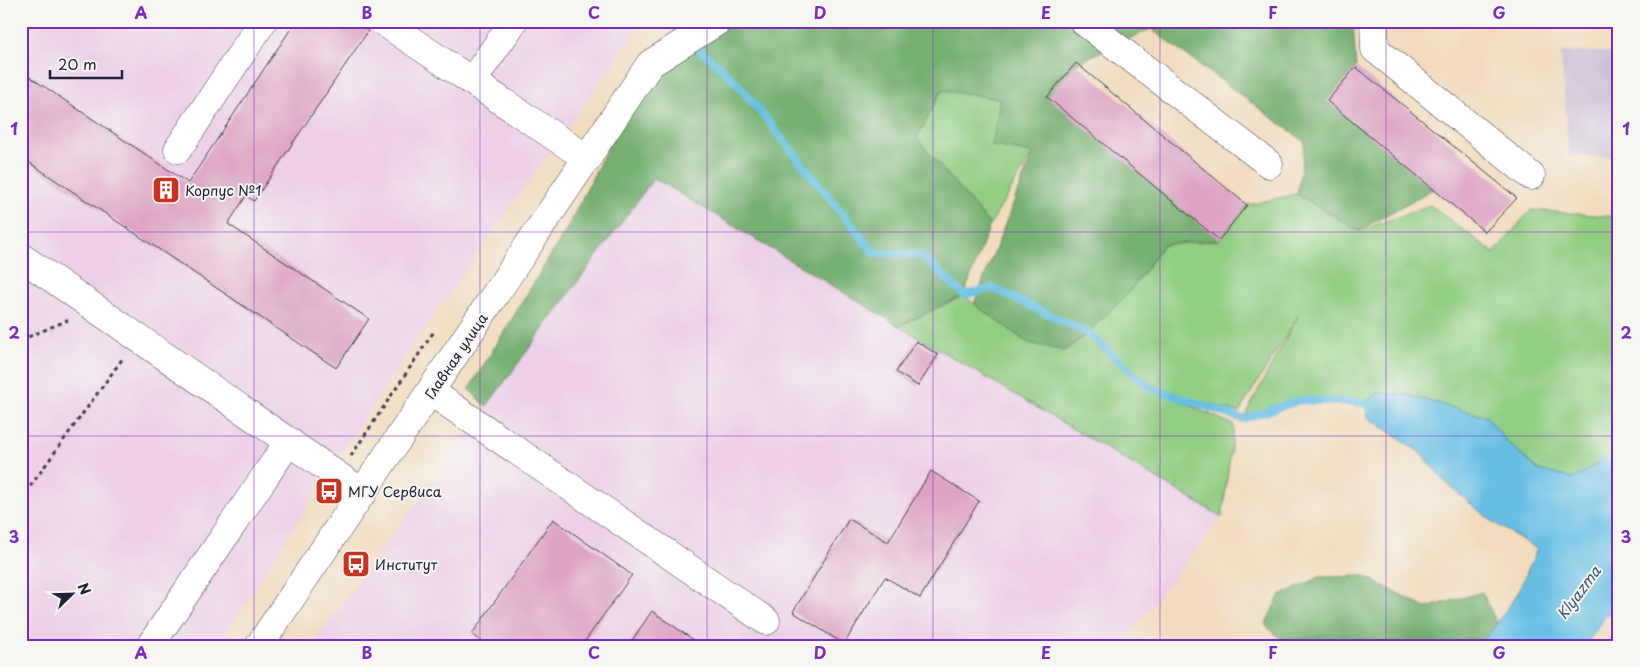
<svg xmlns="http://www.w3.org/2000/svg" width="1640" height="667" font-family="'Playpen Sans',sans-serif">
	<rect width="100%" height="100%" fill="#f6f6f2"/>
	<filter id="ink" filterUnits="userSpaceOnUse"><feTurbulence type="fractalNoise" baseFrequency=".02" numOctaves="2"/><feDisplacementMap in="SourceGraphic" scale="10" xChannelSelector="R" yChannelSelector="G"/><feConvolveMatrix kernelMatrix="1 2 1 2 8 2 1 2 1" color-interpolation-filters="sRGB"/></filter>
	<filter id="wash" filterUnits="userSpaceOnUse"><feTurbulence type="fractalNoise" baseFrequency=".0096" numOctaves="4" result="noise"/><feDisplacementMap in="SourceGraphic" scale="20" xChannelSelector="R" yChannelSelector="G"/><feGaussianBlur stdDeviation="1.12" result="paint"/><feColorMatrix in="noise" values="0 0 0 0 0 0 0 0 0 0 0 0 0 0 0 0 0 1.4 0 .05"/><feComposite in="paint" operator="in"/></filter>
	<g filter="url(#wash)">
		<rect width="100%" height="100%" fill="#f2dcbd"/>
		<path fill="#edd0e8" d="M21 21H643L416 340 330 470 218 646H21Z
			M654 178 846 295 1222 517 1120 646H311Z"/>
		<path fill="#ccbed4" d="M1561 52H1619V157H1569Z"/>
		<path fill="#91cd82" stroke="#5a785e" d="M942 90 1000 99 1033 153 990 225 916 138Z
			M1297 194 1359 231 1430 205 1494 253 1531 210 1619 217V448L1574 479 1538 470 1505 440 1487 417 1407 395 1380 393 1364 403 1300 400 1243 419 1298 316 1239 412 1153 389 1234 425 1222 517 899 326 964 295 974 304 1064 351 1088 333 1130 291 1163 245 1219 240 1247 205Z"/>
		<path fill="#74b070" stroke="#4b6956" d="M718 21H1353L1356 67 1328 101 1433 189 1358 231 1297 194 1305 142 1151 29 1076 63 1048 97 1219 240 1163 245 1130 291 1088 333 1064 351 1028 343 974 304 1033 153 992 146 1000 99 942 90 917 138 990 225 964 295 899 326 654 178 486 407 469 389 565 232 650 64Z
			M1365 576 1426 608 1482 592 1508 646H1289L1265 625 1279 596 1320 577Z"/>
		<path fill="#67bfe4" stroke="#447090" d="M1379 393 1407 395 1487 417 1505 440 1538 470 1574 479 1619 448V597L1589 640 1582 646H1477L1482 644 1518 593 1537 549 1493 522 1448 485 1422 454 1368 417 1364 403Z"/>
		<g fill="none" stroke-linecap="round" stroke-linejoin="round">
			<path stroke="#67bfe4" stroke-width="8" d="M672 21 679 32 717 64 742 89 874 253 921 255 964 295 993 288 1088 333 1149 387 1243 419 1300 400 1364 403"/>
		</g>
		<g id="blocks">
			<path fill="#dda3c4" d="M296 21H352L368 31 254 201 246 196 228 224 369 319 336 368 21 157V71L188 183Z
				M1076 63 1247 205 1219 240 1047 97Z
				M1356 67 1517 198 1485 232 1327 101Z
				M916 341 938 355 918 386 896 372Z
				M931 471 979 501 920 598 885 577 844 644 793 612 849 519 888 542Z
				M553 519 632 575 583 644 586 646H488L472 634Z
				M652 611 692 639 687 646H628Z"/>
		</g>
	</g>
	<g filter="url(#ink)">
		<use href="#blocks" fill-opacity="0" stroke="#413e4e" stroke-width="1"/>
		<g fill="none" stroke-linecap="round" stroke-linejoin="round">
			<defs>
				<path id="minor" d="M382 21 588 159
					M1083 21 1269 164
					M1374 21 1375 49 1531 176
					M472 81 514 21
					M178 149 263 21
					M21 257 363 493
					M431 392 766 621
					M150 646 289 441"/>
				<path id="major" d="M259 646 650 64 718 21"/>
			</defs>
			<use href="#minor" stroke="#413e4e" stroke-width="29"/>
			<use href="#major" stroke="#413e4e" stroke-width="29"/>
			<path stroke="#413e4e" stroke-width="3" stroke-dasharray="4 4" stroke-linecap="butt" d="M21 340 68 320
				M351 456 435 330
				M21 499 123 358
				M349 576 356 564"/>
			<use href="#minor" stroke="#fff" stroke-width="28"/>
			<use href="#major" stroke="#fff" stroke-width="28"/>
		</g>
	</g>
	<path fill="none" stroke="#7b2cbf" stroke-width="1" stroke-opacity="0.55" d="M254 21V646M480 21V646M707 21V646M933 21V646M1160 21V646M1386 21V646M21 232H1619M21 436H1619"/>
	<defs>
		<symbol id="building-square" viewBox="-11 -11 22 22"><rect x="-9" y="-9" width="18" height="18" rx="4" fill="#c8321e" stroke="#f6f6f2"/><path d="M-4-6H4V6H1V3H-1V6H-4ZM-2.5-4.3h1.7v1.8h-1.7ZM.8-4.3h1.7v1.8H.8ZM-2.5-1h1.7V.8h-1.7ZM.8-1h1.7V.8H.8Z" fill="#fff"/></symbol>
		<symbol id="bus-square" viewBox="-11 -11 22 22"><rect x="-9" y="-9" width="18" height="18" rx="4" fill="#c8321e" stroke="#f6f6f2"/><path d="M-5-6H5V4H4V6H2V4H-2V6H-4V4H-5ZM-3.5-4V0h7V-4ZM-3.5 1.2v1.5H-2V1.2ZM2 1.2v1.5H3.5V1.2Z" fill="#fff"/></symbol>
	</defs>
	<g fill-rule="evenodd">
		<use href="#building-square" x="150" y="174" width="32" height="32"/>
		<use href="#bus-square" x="313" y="475" width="32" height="32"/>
		<use href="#bus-square" x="340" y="548" width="32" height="32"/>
	</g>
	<g text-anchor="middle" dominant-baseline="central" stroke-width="4" stroke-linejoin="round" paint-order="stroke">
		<g font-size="14" fill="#22223b" stroke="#f6f6f2" text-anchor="start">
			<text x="185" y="190">Корпус №1</text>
			<text x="348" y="491">МГУ Сервиса</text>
			<text x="375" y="564">Институт</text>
		</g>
		<g font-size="14" fill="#22223b" stroke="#f6f6f2">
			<text transform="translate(456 356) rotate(-56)">Главная улица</text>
		</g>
		<g font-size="15" font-style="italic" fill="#3a5976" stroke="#f6f6f2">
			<text transform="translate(1578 592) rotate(-53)">Klyazma</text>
		</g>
	</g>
	<rect width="1640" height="667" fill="none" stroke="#f6f6f2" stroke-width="55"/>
	<g transform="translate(72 594) rotate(67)" stroke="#f6f6f2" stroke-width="4" paint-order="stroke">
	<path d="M0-4L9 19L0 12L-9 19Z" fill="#22223b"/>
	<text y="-8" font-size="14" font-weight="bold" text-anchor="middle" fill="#22223b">N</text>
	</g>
	<path d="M50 70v8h72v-8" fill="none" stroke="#22223b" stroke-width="2.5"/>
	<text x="58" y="70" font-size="15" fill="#22223b" stroke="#f6f6f2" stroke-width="4" paint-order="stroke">20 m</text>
	<rect x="28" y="28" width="1584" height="612" fill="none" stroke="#7b2cbf" stroke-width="2"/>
	<g font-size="16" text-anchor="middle" font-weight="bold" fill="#7b2cbf">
		<text x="141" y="19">A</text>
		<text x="367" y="19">B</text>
		<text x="594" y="19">C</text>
		<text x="820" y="19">D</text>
		<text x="1046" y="19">E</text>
		<text x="1273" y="19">F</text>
		<text x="1499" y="19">G</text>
		<text x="14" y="135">1</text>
		<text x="1626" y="135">1</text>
		<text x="14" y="339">2</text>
		<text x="1626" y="339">2</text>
		<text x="14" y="543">3</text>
		<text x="1626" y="543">3</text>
		<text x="141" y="659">A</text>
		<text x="367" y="659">B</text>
		<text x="594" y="659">C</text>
		<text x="820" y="659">D</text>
		<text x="1046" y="659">E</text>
		<text x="1273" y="659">F</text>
		<text x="1499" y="659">G</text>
	</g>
</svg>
